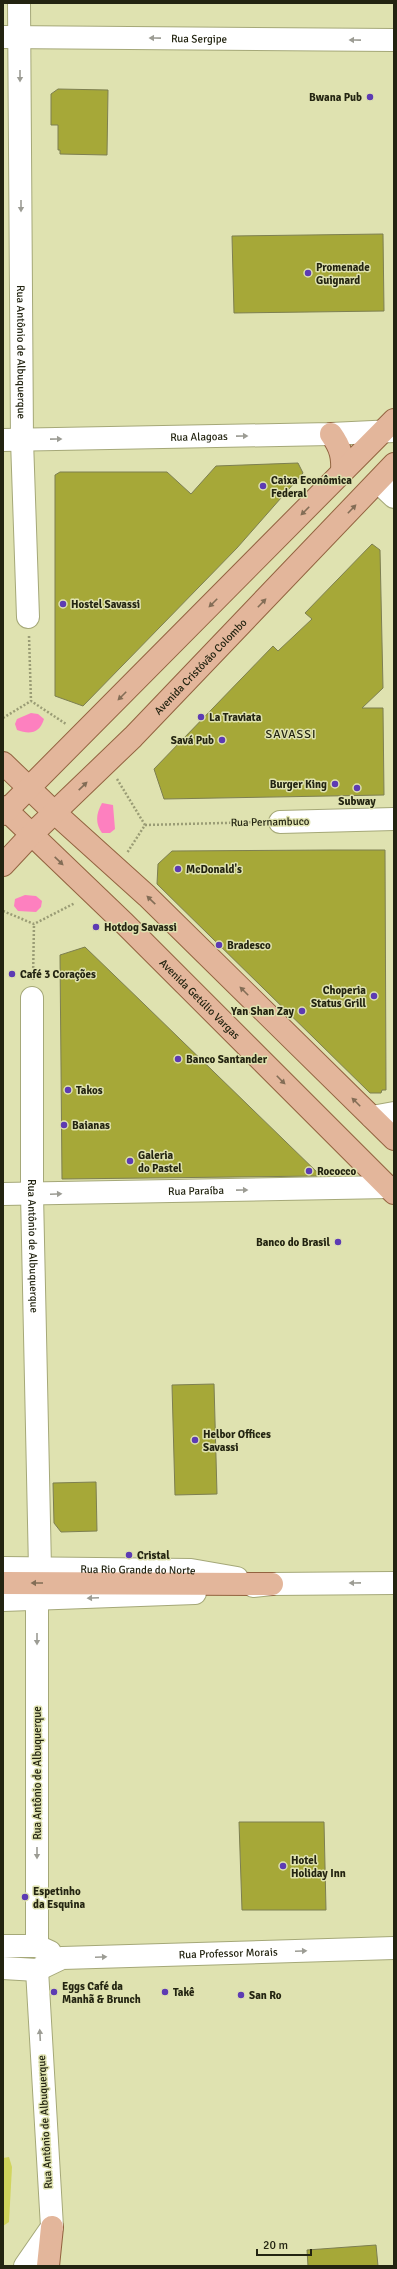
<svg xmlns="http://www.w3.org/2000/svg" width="397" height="2269" font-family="Signika,sans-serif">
	<rect width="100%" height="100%" fill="#dfe2b0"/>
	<path fill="#d1d55d" d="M9 2157 12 2167 9 2222 3 2226V2158Z"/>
	<path fill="#fd80bf" d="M31 713 38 714 44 719C40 733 30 735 17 730L15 724 17 719Z
		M102 803 113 805 115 829 110 833H102C95 823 96 814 102 803Z
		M25 895 36 896 42 901 41 907 36 912 18 911 14 906 15 899Z"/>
	<path fill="#a6a838" stroke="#7d7f51" d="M58 89 108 90 107 155 60 154V150H58V125H51V94Z
		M383 234 384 311 234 313 232 236Z
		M298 463 303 473 237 548 83 706 55 696V475L60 472H167L191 494 216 466Z
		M372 544 380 550 383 688 362 708H383L384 795 164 799 154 769 273 646 278 651 312 619 305 613Z
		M330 850H385L386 1090H382L381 1093H370L157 884 158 864 172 851Z
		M85 947 145 1005 321 1176 62 1179 60 955Z
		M214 1384 217 1494 175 1495 172 1385Z
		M96 1482 97 1531 61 1532 54 1523 53 1483Z
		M239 1822H324L326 1910H242Z
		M376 2245 378 2266H308L307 2250Z"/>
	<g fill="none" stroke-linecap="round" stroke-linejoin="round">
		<defs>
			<g id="minor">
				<path id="s1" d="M19 3 22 440 28 617"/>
				<path id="s2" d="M3 37 394 40"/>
				<path id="s3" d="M3 440 331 434 394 431"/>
				<path d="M378 482 394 497"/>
				<path d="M280 822 394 819"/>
				<path id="s4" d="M32 998V1194L40 1569"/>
				<path d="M372 1117 394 1113"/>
				<path id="s5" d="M3 1194 389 1187"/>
				<path id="s6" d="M3 1568 191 1570 237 1578"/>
				<path d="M253 1586 272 1584 394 1583"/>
				<path d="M3 1600 195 1593"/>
				<path d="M37 1600V1946"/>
				<path d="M3 1946H37L50 1952"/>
				<path id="s7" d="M3 1968 37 1970 62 1958 394 1948"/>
				<path d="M25 2266 52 2227 37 1970"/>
			</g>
			<g id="major">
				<path d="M331 434C341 448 343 457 342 473"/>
				<path d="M3 763 55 813 147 896 394 1139"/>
				<path id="s8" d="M3 807 124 923 394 1193"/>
				<path d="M3 814 394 420"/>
				<path id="s9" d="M3 865 31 835 133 737 394 464"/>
				<path d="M3 1583 272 1584"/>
				<path d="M48 2266 52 2227"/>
			</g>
		</defs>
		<use href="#minor" stroke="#a5a878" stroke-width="24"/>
		<use href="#major" stroke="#936340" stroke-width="24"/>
		<path stroke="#9a9c75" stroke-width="2.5" stroke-dasharray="2 2" stroke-linecap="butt" d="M29 636 31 701
			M3 718 31 701 66 724
			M117 779 145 825 127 853
			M145 825 261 822
			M3 911 34 924 75 903
			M33 980 34 924"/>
		<use href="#minor" stroke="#fff" stroke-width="22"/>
		<use href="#major" stroke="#e3b69b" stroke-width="22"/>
	</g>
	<defs><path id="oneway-solid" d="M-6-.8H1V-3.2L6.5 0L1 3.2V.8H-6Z"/></defs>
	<g fill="#9c9c94">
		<use href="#oneway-solid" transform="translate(155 38) rotate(-179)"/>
		<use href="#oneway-solid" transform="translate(355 40) rotate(-179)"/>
		<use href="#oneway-solid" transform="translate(20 76) rotate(90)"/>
		<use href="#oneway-solid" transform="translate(21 206) rotate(90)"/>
		<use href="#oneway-solid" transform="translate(242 436) rotate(-1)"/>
		<use href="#oneway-solid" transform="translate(56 439) rotate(-1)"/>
		<use href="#oneway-solid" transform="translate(242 1190) rotate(-1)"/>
		<use href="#oneway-solid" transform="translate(56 1194) rotate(-2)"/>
		<use href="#oneway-solid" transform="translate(355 1583) rotate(179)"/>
		<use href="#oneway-solid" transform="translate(93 1598) rotate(178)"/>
		<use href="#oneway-solid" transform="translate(37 1639) rotate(90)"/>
		<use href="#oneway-solid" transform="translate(37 1853) rotate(90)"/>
		<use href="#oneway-solid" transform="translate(301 1951) rotate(-2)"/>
		<use href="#oneway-solid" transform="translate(101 1957) rotate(-2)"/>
		<use href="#oneway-solid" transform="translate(40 2035) rotate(-93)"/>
	</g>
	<g fill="#836d56">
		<use href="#oneway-solid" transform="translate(352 509) rotate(-46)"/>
		<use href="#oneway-solid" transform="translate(305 511) rotate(135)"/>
		<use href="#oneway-solid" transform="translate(213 603) rotate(135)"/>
		<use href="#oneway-solid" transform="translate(262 603) rotate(-46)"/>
		<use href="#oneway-solid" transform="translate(122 696) rotate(135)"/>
		<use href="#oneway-solid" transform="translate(83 786) rotate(-44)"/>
		<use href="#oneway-solid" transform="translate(59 861) rotate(44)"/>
		<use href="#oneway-solid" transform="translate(151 900) rotate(-136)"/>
		<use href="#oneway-solid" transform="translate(244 991) rotate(-135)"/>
		<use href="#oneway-solid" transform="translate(281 1080) rotate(45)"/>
		<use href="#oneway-solid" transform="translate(356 1102) rotate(-135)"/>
		<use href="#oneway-solid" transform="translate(37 1583) rotate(-180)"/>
	</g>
	<g fill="#5d3bb3" stroke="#dfe2b0" stroke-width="1.5">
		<circle cx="370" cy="97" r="4"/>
		<circle cx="308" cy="273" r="4"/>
		<circle cx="263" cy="486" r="4"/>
		<circle cx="63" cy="604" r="4"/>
		<circle cx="201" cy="717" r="4"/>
		<circle cx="222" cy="740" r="4"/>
		<circle cx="335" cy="784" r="4"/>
		<circle cx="357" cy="788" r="4"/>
		<circle cx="178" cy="869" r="4"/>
		<circle cx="96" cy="927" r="4"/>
		<circle cx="219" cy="945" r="4"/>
		<circle cx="12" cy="974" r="4"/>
		<circle cx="374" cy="996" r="4"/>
		<circle cx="302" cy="1011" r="4"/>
		<circle cx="178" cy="1059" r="4"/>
		<circle cx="68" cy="1090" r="4"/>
		<circle cx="64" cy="1125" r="4"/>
		<circle cx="130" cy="1161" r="4"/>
		<circle cx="309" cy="1171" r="4"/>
		<circle cx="338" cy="1242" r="4"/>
		<circle cx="195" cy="1440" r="4"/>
		<circle cx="129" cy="1555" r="4"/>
		<circle cx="283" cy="1866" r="4"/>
		<circle cx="25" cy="1897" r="4"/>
		<circle cx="54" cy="1992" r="4"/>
		<circle cx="165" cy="1992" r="4"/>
		<circle cx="241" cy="1995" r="4"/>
	</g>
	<g text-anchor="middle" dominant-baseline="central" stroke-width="3" stroke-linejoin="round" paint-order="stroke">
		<g font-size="11" fill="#232411" stroke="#dfe2b0">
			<text stroke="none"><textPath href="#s2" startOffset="196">Rua Sergipe</textPath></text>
			<text stroke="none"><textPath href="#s1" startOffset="349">Rua Antônio de Albuquerque</textPath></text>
			<text stroke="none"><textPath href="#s3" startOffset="196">Rua Alagoas</textPath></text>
			<text stroke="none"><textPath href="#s9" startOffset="280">Avenida Cristóvão Colombo</textPath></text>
			<text transform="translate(270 822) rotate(-1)">Rua Pernambuco</text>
			<text stroke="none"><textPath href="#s8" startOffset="275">Avenida Getúlio Vargas</textPath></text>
			<text stroke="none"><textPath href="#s5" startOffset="193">Rua Paraíba</textPath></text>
			<text stroke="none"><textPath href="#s4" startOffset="248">Rua Antônio de Albuquerque</textPath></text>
			<text stroke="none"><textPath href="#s6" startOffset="135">Rua Rio Grande do Norte</textPath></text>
			<text transform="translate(37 1773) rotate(-90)">Rua Antônio de Albuquerque</text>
			<text stroke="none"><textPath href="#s7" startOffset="228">Rua Professor Morais</textPath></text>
			<text transform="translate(45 2122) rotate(-93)">Rua Antônio de Albuquerque</text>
		</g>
		<g font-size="11" font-weight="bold" fill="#232411" stroke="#dfe2b0" text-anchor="start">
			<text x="362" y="97" text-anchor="end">Bwana Pub</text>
			<text x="316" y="267">Promenade<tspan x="316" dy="13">Guignard</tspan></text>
			<text x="271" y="480">Caixa Econômica<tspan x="271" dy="13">Federal</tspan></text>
			<text x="71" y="604">Hostel Savassi</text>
			<text x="209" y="717">La Traviata</text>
			<text x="214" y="740" text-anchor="end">Savá Pub</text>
			<text x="327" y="784" text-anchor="end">Burger King</text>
			<text x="357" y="801" text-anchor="middle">Subway</text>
			<text x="186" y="869">McDonald's</text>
			<text x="104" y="927">Hotdog Savassi</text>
			<text x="227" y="945">Bradesco</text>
			<text x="20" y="974">Café 3 Corações</text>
			<text x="366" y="990" text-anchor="end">Choperia<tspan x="366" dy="13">Status Grill</tspan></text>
			<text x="294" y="1011" text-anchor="end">Yan Shan Zay</text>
			<text x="186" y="1059">Banco Santander</text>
			<text x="76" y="1090">Takos</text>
			<text x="72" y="1125">Baianas</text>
			<text x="138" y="1155">Galeria<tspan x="138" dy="13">do Pastel</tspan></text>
			<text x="317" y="1171">Rococco</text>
			<text x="330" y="1242" text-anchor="end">Banco do Brasil</text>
			<text x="203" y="1434">Helbor Offices<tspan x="203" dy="13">Savassi</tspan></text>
			<text x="137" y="1555">Cristal</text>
			<text x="291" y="1860">Hotel<tspan x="291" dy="13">Holiday Inn</tspan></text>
			<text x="33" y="1891">Espetinho<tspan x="33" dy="13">da Esquina</tspan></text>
			<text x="62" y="1986">Eggs Café da<tspan x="62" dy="13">Manhã &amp; Brunch</tspan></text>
			<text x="173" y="1992">Takê</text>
			<text x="249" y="1995">San Ro</text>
		</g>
		<g font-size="12" letter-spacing="1" fill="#232411" stroke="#dfe2b0">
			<text x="291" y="734">SAVASSI</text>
		</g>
	</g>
	<rect width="397" height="2269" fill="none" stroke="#232411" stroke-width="8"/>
	<path d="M257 2249v6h54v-6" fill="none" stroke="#232411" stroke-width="2"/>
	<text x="263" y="2249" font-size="12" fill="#232411" stroke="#dfe2b0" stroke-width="3" paint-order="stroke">20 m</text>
</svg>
